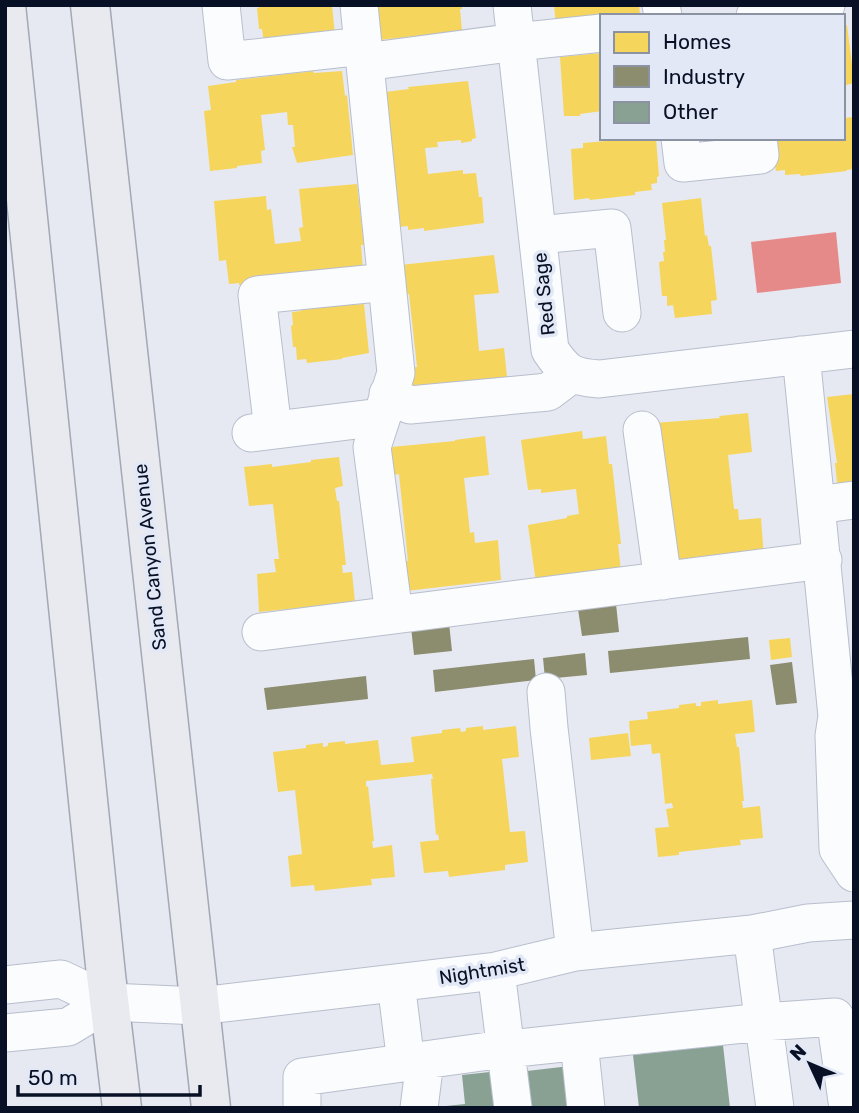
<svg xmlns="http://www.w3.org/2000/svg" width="859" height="1113" font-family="Rubik,sans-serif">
	<rect width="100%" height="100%" fill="#e6e9f1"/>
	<path fill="#e68a89" d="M836 232 841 283 757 293 751 242Z"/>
	<path fill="#f6d55c" d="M259 5H332L335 35 264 43 262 29H259L257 8H259Z
		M373 5H462V9H460L462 31 379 40Z
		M554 5H639L640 14 602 16 556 25Z
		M843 25H847L854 80V83L843 86Z
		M602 53V111L580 114V116H564L560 57Z
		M313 71 314 73 342 71 345 96 347 95 353 155 297 163 292 147H295L293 125H288L287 112 261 115 265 150 261 151 262 163 237 166V168L210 171 204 111 211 110 208 86 236 82V80Z
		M468 81 476 138 472 139V141L461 143V140L437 142 438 147 425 148 428 174 463 170V174L476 173 479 197H482L484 223 424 231V228L408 230V226L399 227 385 92 409 89 408 87Z
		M854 117V169L846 170 847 171 801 176 800 174 785 175V170L776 171 769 138H843V118Z
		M618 138H656L659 176 657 177V183L651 184 652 190 635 192V195L590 200 589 198 574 200 571 149 583 148V143L618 140Z
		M357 184 364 245H361L363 269 239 285V283L229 284 226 260 219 261 214 201 266 196 267 210 271 209 275 244 301 241 299 228 303 227 299 189Z
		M701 198 705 236 707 235 709 246H711L717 300 711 301 712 314 675 318 673 305 667 306V296H662L659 262 664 261 663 252H665L664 240H666L662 203Z
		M494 255 499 293 474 295 479 351 504 348 508 386 414 397 411 368 417 367 409 294 403 295 400 265Z
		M354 303V305L364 304 369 353 342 358V359L307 363 306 359 297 360 296 347H293L291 326 293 325 292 312 301 311V308Z
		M854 394V490L838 492 835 463H837L827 397Z
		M748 413 752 452 728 455 734 509H738L739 520 761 518 764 558 670 568 654 423 720 418 719 416Z
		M582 431 583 439 606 436 609 464H612L621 544H618L621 571 536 583 528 525 567 518V516L579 514 576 489 541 493V489L528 490 521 440Z
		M485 436 489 475 464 478 470 533 474 532 475 543 498 540 501 580 406 591 403 561H408L399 474 394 475 391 447 455 441V440Z
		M339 457 343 486 335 488 337 501H339L346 565H342L343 573 352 572 355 602 259 612 257 574 276 572 274 559H279L273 504 249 506 244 467 272 464V467L311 462V460Z
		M790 638 792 657 771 660 769 640Z
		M718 700V704L752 700 755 732 735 734 737 747H739L744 801H742L743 808 760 806 763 838 740 840 741 845 679 852V855L658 857 655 828 669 827 666 809 673 808 672 803 665 804 660 753 652 754 651 744 631 746 629 721 648 719 647 712 679 708V705L696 703V706H701V702Z
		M483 726V730L516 726 519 757 502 759 510 832 525 831 528 862 505 865V870L449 877 448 871 424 873 420 842 439 840 438 834 436 835 431 779H433L432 774 366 781V787L368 786 374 841H372L373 848 392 845 395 877 371 879 372 885 315 891 314 885 291 887 288 856 302 854 295 790 278 792 273 752 306 748V745L323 743V747L328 746V743L345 741V744L378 740 381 765 414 762 411 737 442 733V730L460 728 461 732 466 731V728Z
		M628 733 631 756 591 760 589 738Z"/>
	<path fill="#8c8c6e" d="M616 604 619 632 582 636 578 609Z
		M449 623 452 651 414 655 411 627Z
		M748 637 750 659 610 673 608 651Z
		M585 653 587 675 545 679 543 658Z
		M534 659 536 680 435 692 433 670Z
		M792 662 797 703 776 705 770 665Z
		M366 676 368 699 267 710 264 688Z"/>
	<path fill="#88a192" d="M723 1045 730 1108H639L633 1055Z
		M570 1066 575 1108H531L527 1071Z
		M490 1072 494 1108H446V1106L465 1104 462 1075Z"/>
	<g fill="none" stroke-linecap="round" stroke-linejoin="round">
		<defs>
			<path id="minor" d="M221 5 227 61 363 46
				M359 5 396 373 372 447 394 615
				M512 5 550 350C566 373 571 377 599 379L854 349
				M661 5 663 16
				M755 16 826 5
				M365 62 516 42 602 33
				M680 138 683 163 760 155 758 138
				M538 235 612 228 622 313
				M801 355 837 716
				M388 394 410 405 548 392 572 374
				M273 430 257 295 387 282
				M642 430 663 581
				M251 433 381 417
				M817 505 854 500
				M261 632 823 560
				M546 692 549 728 575 952
				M853 735 837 716 834 736 838 849 854 873
				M752 934 775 1108
				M496 971 513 1108
				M396 983 406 1063
				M5 985 61 979 109 1002 199 1006 496 971 575 952 752 934 808 923 854 920
				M5 1033 68 1027 109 1002
				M579 1042 586 1108
				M302 1108V1077L489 1051 763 1022 835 1017 848 1108
				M419 1108 425 1061"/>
			<path id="major" d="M6 5 106 975 122 1108
				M90 5 211 1108"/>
		</defs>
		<use href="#minor" stroke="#b7becd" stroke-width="39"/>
		<use href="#major" stroke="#a3a8b4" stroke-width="41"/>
		<use href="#minor" stroke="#fbfcfd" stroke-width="37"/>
		<use href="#major" stroke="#e8eaef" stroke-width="38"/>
	</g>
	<g text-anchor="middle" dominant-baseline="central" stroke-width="7" stroke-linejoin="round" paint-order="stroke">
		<g font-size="19" fill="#081026" stroke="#e2e8f5">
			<text transform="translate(544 294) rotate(-96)">Red Sage</text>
			<text transform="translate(150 557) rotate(-96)">Sand Canyon Avenue</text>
			<text transform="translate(482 971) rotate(-9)">Nightmist</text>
		</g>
	</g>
	<rect width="859" height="1113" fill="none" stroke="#081026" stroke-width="14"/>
	<rect x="600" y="14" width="245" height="126" fill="#e2e8f5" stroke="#8b92a2" stroke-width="2"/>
	<rect x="614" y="32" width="35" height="21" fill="#f6d55c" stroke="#8b92a2" stroke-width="2"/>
	<text x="663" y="49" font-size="21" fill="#081026">Homes</text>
	<rect x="614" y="66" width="35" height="21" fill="#8c8c6e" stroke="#8b92a2" stroke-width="2"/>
	<text x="663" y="84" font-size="21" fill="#081026">Industry</text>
	<rect x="614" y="102" width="35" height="21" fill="#88a192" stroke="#8b92a2" stroke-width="2"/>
	<text x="663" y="119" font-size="21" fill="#081026">Other</text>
	<g transform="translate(810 1064) rotate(314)" stroke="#e2e8f5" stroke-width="5" paint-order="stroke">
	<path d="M0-5L12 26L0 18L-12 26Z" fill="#081026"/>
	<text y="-10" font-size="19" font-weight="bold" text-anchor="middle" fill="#081026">N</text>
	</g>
	<path d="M18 1085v10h182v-10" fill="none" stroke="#081026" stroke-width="3.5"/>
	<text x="28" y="1085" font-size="21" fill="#081026" stroke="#e2e8f5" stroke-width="5" paint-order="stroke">50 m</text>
</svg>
